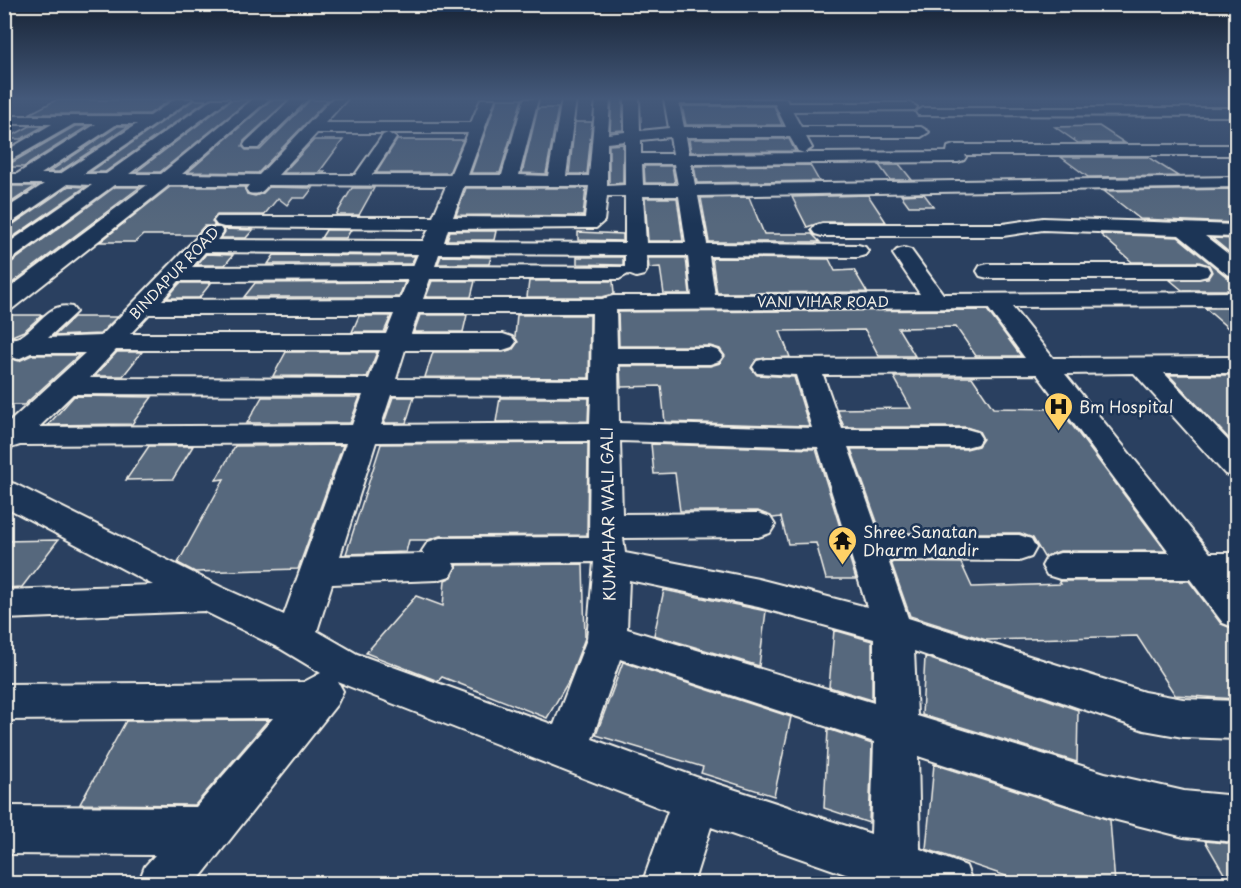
<svg xmlns="http://www.w3.org/2000/svg" width="1241" height="888" font-family="'Playpen Sans',sans-serif">
	<rect width="100%" height="100%" fill="#2a4060"/>
	<filter id="ink" filterUnits="userSpaceOnUse"><feTurbulence type="fractalNoise" baseFrequency=".0167" numOctaves="2"/><feDisplacementMap in="SourceGraphic" scale="12" xChannelSelector="R" yChannelSelector="G"/><feConvolveMatrix kernelMatrix="1 2 1 2 8 2 1 2 1" color-interpolation-filters="sRGB"/></filter>
	<g filter="url(#ink)">
		<path fill="#56677d" stroke="#f4f1e8" stroke-width="1.5" d="M497 99H522L500 173H471Z
			M612 99H623V130L610 131Z
			M56 100H170L149 114H29Z
			M194 100H207L105 172H90Z
			M231 100H249L160 172H136Z
			M271 100H288L244 141 242 146 246 150H260L310 100H328L258 173 188 172Z
			M682 106H774L782 125H686Z
			M538 108H558L546 174 522 173Z
			M575 122H592L587 174H569Z
			M30 126H44L21 139H6Z
			M75 126H88L24 167H4Z
			M118 126H129L59 172H49Z
			M1099 126 1125 143H1078L1055 127Z
			M689 139H789L795 151 691 152Z
			M314 140H343L320 171H325L324 173H283Z
			M397 140H463L449 173H376Z
			M623 144V183L609 184V145Z
			M1061 157H1148L1178 176 1088 177Z
			M810 165 819 181 697 183 694 166Z
			M879 165H900L912 180H890Z
			M644 166H672L675 183H645Z
			M11 186H36L4 207V190Z
			M69 186 85 187 4 243V227L12 225Z
			M115 187H140L4 289V264L12 262Z
			M170 187H244L247 194 255 196 263 193 269 187 313 188 305 198H292L287 205 278 198 264 215H217L212 221 215 226H204L196 235H143L135 242H100Z
			M352 188H374L359 215H336Z
			M466 188H586L583 216 456 215Z
			M1236 189V223L1140 219 1104 191Z
			M924 194 933 206H909L901 195Z
			M868 195 886 222H822L807 227 792 197Z
			M749 197 764 234H812L820 242H709L701 198Z
			M645 198H677L683 241H648Z
			M224 229 253 230 246 238H221L225 232Z
			M326 230H351L346 238H321Z
			M450 231H496L494 240H447Z
			M578 232 623 234V241L578 240Z
			M1100 234 1178 237 1227 277 1236 278V290H1182L1170 280 1208 278 1212 272 1209 265 1199 262H1132Z
			M1212 238 1236 239V258Z
			M206 254 233 255 225 265H197Z
			M274 255 415 256 411 264H268Z
			M441 256 491 257 489 264H438Z
			M577 257H623V265L577 264Z
			M648 258H686L690 294H664L660 267 649 268Z
			M712 258 829 259 835 271 854 270 867 292 717 293Z
			M432 281H475L471 297H426Z
			M529 281H613L614 294 602 297H527Z
			M405 282 399 297H244L255 283Z
			M180 283H211L199 298H167Z
			M1205 308H1236V335Z
			M987 310 1021 356H976L956 327 898 328 915 356H879L865 330 780 331 790 357 757 359 751 368 757 375 794 377 809 426 665 422 661 386 621 387 620 366H710L720 363 725 356 720 349 710 346H619L618 312Z
			M4 315H42L24 331 12 336H4Z
			M420 315H467L463 332H414Z
			M517 315H590L589 378 425 377 433 352H503L513 349 518 342 515 337Z
			M359 316H391L384 332H352Z
			M74 317H117L100 334 54 336Z
			M117 352H142L123 376H95Z
			M286 352H377L367 377 273 376Z
			M32 355H79L24 405H4V357L19 361Z
			M1169 375H1236V446Z
			M894 377H972L993 408 1060 409 1166 551H1060L1044 557 1033 538 1020 533H881L851 449H966L978 446 983 439 979 431 966 427H844L837 409 911 408Z
			M74 396 152 397 132 424 48 425Z
			M262 397H360L350 423H247Z
			M393 397H414L406 423H384Z
			M500 398H589L588 421 496 422Z
			M588 443 587 535 440 536 428 540H409L406 552 346 554 381 444Z
			M651 444 816 449 856 579H826L816 543 788 544 781 517 773 518 758 511H680L675 473 654 474Z
			M343 445 298 569 195 572 178 563 224 479 216 480 235 446Z
			M149 446H193L173 479 126 480Z
			M58 540 22 587 4 588V541Z
			M891 562 961 563 972 587 1061 584 1059 581H1189L1221 624 1236 630V699L1175 695 1137 636 986 640 910 616Z
			M583 564 585 638 568 682 547 718 442 677 438 681 366 653 416 596 443 606 445 580 452 577 457 565Z
			M664 590 766 611 759 666 654 635Z
			M834 630 872 641V700L829 687Z
			M925 657 1078 710 1077 762 922 715Z
			M623 662 791 717 774 796 701 773 703 767 596 735Z
			M268 720 195 805 80 804 126 721Z
			M828 729 872 744 869 823 824 808Z
			M934 764 1110 820 1115 884H1023L1012 880V878L926 849Z
			M1205 841 1236 844V884H1230Z"/>
		<g fill="none" stroke-linecap="round" stroke-linejoin="round">
			<defs>
				<path id="street" d="M175 99H192L83 174H106L212 99H229L129 174H161L253 99H269L182 174 259 175 332 99H347L325 123H471L481 99H495L468 175H502L524 99H538L519 175 548 176 562 99H576L566 176H589L596 99H610L608 134 625 132V99H639L640 131 669 128 664 99H786L788 103H910L917 107 915 110 792 111 801 127H921L929 132 921 137H806L812 148 804 153 798 151 790 137H686L689 154 947 152 948 147 954 145H1236V155H965L966 157 964 160 958 162 691 164 695 185 1236 177V187L698 196 707 244 858 245 865 247 868 251 865 255 858 257 709 256 715 295 920 294 893 254 897 250 904 248 911 250 943 294 1236 292V306L1012 307 1053 358 1236 357V373H1164L1236 449V477L1225 474 1134 373 1065 374 1210 553H1236V579H1231L1236 586V628L1223 623 1190 579H1060L1047 575 1042 566 1047 557 1060 553H1170L1037 374 823 375 842 429H966L977 432 981 438 977 444 966 447H848L879 535H1019L1031 539 1036 548 1031 557 1019 561 888 560 908 618 1144 692 1183 699 1236 701V739L1183 737 1144 730 914 651 917 716 1105 773 1184 791 1236 796V842L1184 837 1105 817 918 756 920 849 966 866 973 884H874L711 827 693 884H642L668 811 338 682 343 691 337 704 195 884H138L145 866 155 855 4 854V806L196 807 273 718 4 720V684L304 682 321 673 281 649 204 611 4 619V590L153 585 4 506V481L15 484 221 587 284 615 346 443 20 445 4 450V427L85 353H31L18 359 4 354V338C9 338 15 339 19 337 38 328 48 301 72 307L76 312 48 338 101 336 206 228H220L223 232 217 240 423 241 429 229 224 227 217 225 214 221 217 217H433L446 186 268 185C262 192 259 195 249 193L246 189 249 185H169L12 309 4 311V292L147 185H114L11 260 4 262V246L92 185 68 184 11 223 4 225V210L44 184H4V174H17L96 124H74L4 164V152L52 124H4V116H150ZM679 104H775L786 127H684ZM117 124H137L60 174H41ZM317 133H468L450 175H372L396 138 388 133 383 135 355 175H278ZM670 137 673 154H641V140ZM625 141V185L607 186V143ZM642 164H674L678 185H643ZM464 186H589L585 218 453 217ZM607 196H625V243L444 242 448 229 596 228 604 221ZM643 196H679L686 243H646ZM205 252 418 254 413 266 192 267ZM439 254 625 255V267L435 266ZM646 256H688L692 296H613L602 299H423L430 279H619L628 274 636 277 644 275 647 270ZM408 280 400 299 162 300 179 281ZM988 308 1025 358 766 359 757 361 753 367 757 373 796 375 812 428 619 423 618 364H710L719 361 723 356 719 351 710 348H617L616 310ZM418 313H592L591 380 396 379 405 350H503L512 347 516 342 512 337 503 334H411ZM149 314H394L386 334H130ZM116 350H380L369 379 90 378ZM73 394 363 395 352 425 39 427ZM391 395 591 396 590 423 381 425ZM590 441 589 537 440 538 428 542 422 551 424 554 340 556 376 442ZM620 441 818 447 867 607 758 579 625 553 623 538 758 537 770 533 775 525 770 517 758 513 622 514ZM594 562 587 639 554 725 357 654 317 631 332 584 437 580 450 576 455 567 453 563ZM629 580 758 607 874 639V703L627 629ZM620 659 874 742 871 834 696 777 592 739Z
					M292 99H308L258 148H246L244 145 246 142Z
					M923 108H1236V116L918 115 916 112Z
					M1043 218 1236 225V237L1205 236 1236 260V276L1228 275 1179 235 1043 230 1003 236H822L815 234 812 230 815 226 822 224H1003Z
					M988 264H1199L1207 266 1210 271 1207 276 1199 278H988L980 276 977 271 980 266Z"/>
			</defs>
			<use href="#street" stroke="#f4f1e8" stroke-width="4"/>
			<use href="#street" fill="#1d3557" fill-rule="evenodd"/>
		</g>
	</g>
	<linearGradient id="sky" x2="0" y2="1"><stop stop-color="#172335"/><stop offset="0.44" stop-color="#44597a"/><stop offset="1" stop-color="#44597a" stop-opacity="0"/></linearGradient>
	<rect width="1241" height="224" fill="url(#sky)"/>
	<defs>
		<symbol id="hospital-pin" viewBox="-11 -11 22 30"><path d="M0 17L-7.5 6A9.5 9.5 0 1 1 7.5 6Z" fill="#ffd166" stroke="#1d3557"/><path d="M-5-5h3v3.5h4V-5h3V5h-3V1.5h-4V5h-3Z" fill="#111"/></symbol>
		<symbol id="temple-pin" viewBox="-11 -11 22 30"><path d="M0 17L-7.5 6A9.5 9.5 0 1 1 7.5 6Z" fill="#ffd166" stroke="#1d3557"/><path d="M0-6L5-2H3V0L6.5 2.5H4V6H1.5V3h-3V6H-4V2.5H-6.5L-3 0V-2H-5Z" fill="#111"/></symbol>
	</defs>
	<g fill-rule="evenodd">
		<use href="#hospital-pin" x="1042" y="390" width="33" height="45"/>
		<use href="#temple-pin" x="826" y="524" width="33" height="45"/>
	</g>
	<g text-anchor="middle" dominant-baseline="central" stroke-width="5" stroke-linejoin="round" paint-order="stroke">
		<g font-size="14" fill="#f4f1e8" stroke="#1d3557">
			<text transform="translate(174 273) rotate(-46)">BINDAPUR ROAD</text>
			<text x="823" y="301">VANI VIHAR ROAD</text>
		</g>
		<g font-size="16" fill="#f4f1e8" stroke="#1d3557" text-anchor="start">
			<text x="1079" y="406">Bm Hospital</text>
			<text x="863" y="531">Shree Sanatan<tspan x="863" dy="18">Dharm Mandir</tspan></text>
		</g>
		<g font-size="16" fill="#f4f1e8" stroke="#1d3557">
			<text transform="translate(607 514) rotate(-91)">KUMAHAR WALI GALI</text>
		</g>
	</g>
	<rect width="1241" height="888" fill="none" stroke="#1d3557" stroke-width="24"/>
	<rect x="12" y="12" width="1217" height="864" fill="none" stroke="#f4f1e8" stroke-width="2" filter="url(#ink)"/>
</svg>
